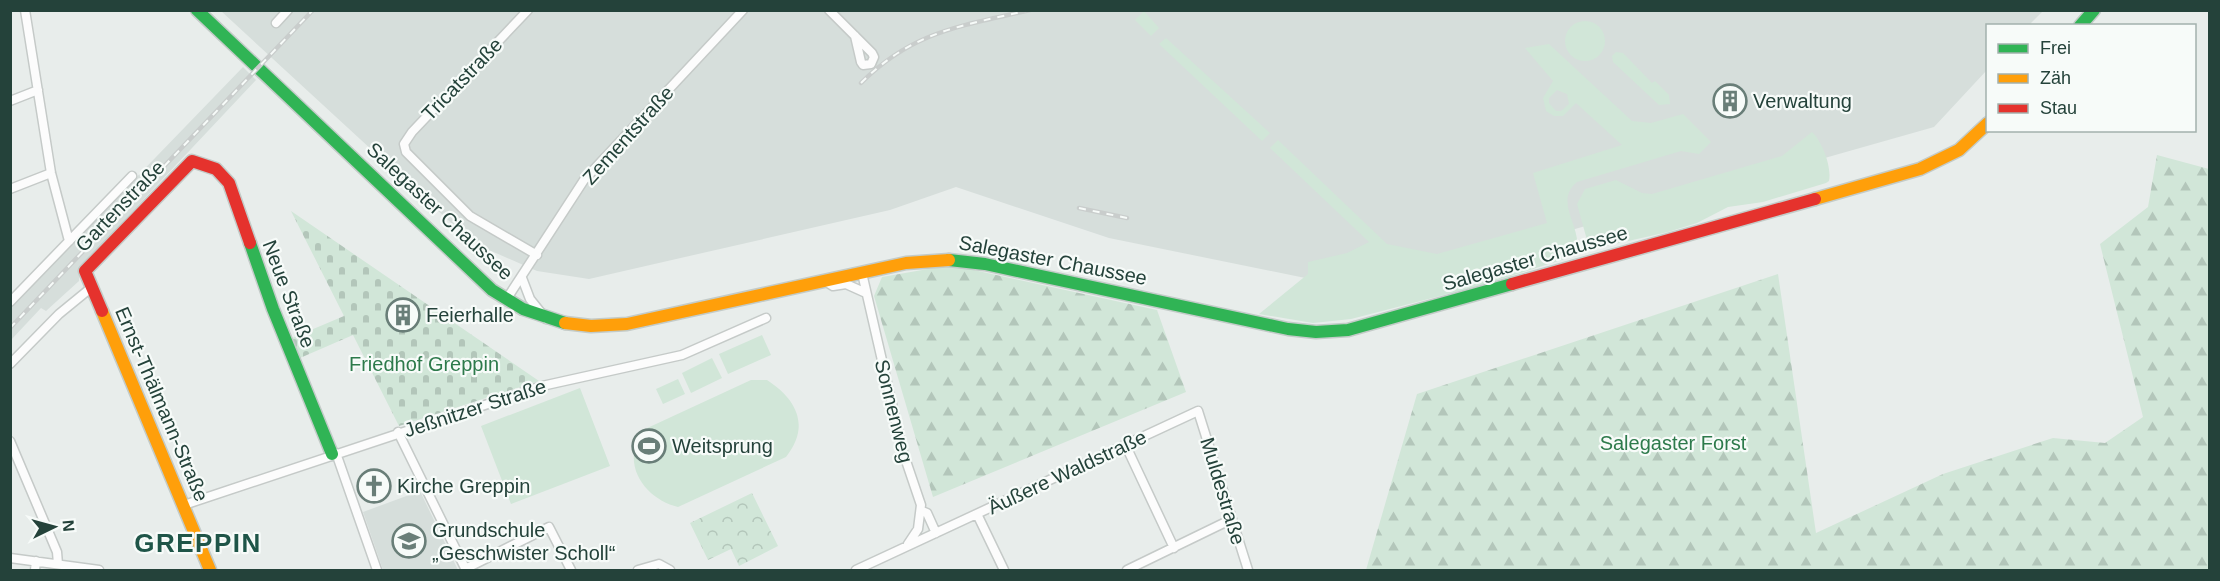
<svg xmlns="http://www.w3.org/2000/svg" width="2220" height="581" font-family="Arial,sans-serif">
	<defs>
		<pattern id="forest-firs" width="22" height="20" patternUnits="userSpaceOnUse" patternTransform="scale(1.5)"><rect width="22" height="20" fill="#d1e6d8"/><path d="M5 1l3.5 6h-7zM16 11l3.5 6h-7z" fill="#b3c6ba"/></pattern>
		<pattern id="cemetery-stones" width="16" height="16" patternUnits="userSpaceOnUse" patternTransform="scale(1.5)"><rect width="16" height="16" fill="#d1e6d8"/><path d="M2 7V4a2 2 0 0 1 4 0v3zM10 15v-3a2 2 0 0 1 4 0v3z" fill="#b3c6ba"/></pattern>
		<pattern id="park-crowns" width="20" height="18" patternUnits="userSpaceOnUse" patternTransform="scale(1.5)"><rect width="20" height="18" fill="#d1e6d8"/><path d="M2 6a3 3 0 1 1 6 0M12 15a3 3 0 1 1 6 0" fill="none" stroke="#b3c6ba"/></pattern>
	</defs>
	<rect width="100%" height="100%" fill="#e8edeb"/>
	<path fill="#d6dedb" d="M221 11H2043L2029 25 1988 26 1987 70 1934 127 1438 268 1354 288 1109 238 956 187 890 210 589 279 537 271 473 243Z
		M243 67 256 80 80 267 79 281 46 311 41 308 11 340V307Z
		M420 491 458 570H383L363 512Z"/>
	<path fill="#d1e6d8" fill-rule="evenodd" d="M1144 11 1159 28 1151 36 1135 20Z
		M1565 41a20 20 0 1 1 40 0a20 20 0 1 1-40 0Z
		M1166 38 1270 133 1262 141 1159 44Z
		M1549 44 1632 121 1651 123 1683 114 1711 142 1699 154 1681 151 1577 182C1551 203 1588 232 1574 256L1479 286 1351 319 1313 323 1259 314 1308 274V262L1347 253 1369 242 1270 148 1278 140 1387 244 1437 254 1547 223 1533 173 1622 145 1576 103 1563 116H1554L1546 111 1543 98 1553 81 1525 48ZM1557 90 1567 94 1569 104 1561 111H1556L1549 103V98Z
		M1616 52 1623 53 1652 83 1655 81 1669 95 1670 104 1659 105 1613 62 1612 56Z
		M1812 132C1822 141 1832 167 1829 181L1826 183 1763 202 1728 207 1697 223 1668 232 1593 249 1587 240 1577 204 1585 189 1616 180 1642 193 1652 194 1782 156Z
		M762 335 771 355 728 374 719 354Z
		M712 358 722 378 691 393 682 373Z
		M678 379 685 394 663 404 656 389Z
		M751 380H767C798 400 810 427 786 457L678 507C655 502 631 480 634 453 635 446 640 437 643 430Z
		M580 388 610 466 511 504 481 426Z"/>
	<path fill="url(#forest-firs)" d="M2157 155 2209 169V570H1366L1417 394 1778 274 1816 533 1943 474 2053 438 2105 443 2143 417 2100 244 2148 207Z
		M951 265 1157 310 1186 392 933 497 874 296 882 277Z"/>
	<path fill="url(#cemetery-stones)" d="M291 211 539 381 399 426 353 335 300 358 292 338 344 316Z"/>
	<path fill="url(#park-crowns)" d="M752 493 778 546 739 566 731 549 708 560 690 523Z"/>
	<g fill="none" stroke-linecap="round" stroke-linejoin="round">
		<defs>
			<path id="street" d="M25 10 51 173 69 241
				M528 10 412 132 404 144 406 152 470 216 537 255
				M829 10 872 53 874 57 871 64 863 65 861 62 855 36
				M276 23 288 10
				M10 101 38 90
				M10 189 51 173
				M862 273 903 452 921 505 918 529 908 544
				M522 278 530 299 546 319
				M825 281 833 286 846 284 866 293
				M506 300 584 180 743 10
				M10 302 132 176
				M10 364 59 314 92 287
				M398 432 466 570
				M10 441 57 552 58 564
				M1125 444 1174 548
				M336 453 377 570
				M184 505 542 386 682 355 766 318
				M922 511 927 513 936 533
				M977 514 1004 570
				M10 558 99 570
				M465 569 549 527 571 570
				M35 570 36 561
				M638 570 659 564 670 570
				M856 570 1198 411 1248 570
				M1127 570 1232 519"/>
			<path id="fast" d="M197 10 492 290 523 309 565 323
				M2080 26 2094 10
				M250 243 273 309 332 454
				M949 260 985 264 1288 329 1316 332 1348 330 1512 284"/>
			<path id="slow" d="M1815 199 1920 169 1959 150 1988 123
				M102 311 210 570
				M565 323 591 326 627 324 906 263 949 260"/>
			<path id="jam" d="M1512 284 1815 199
				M102 311 85 271 192 161 216 169 229 183 250 243"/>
		</defs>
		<use href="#street" stroke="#c5cac8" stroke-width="11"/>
		<use href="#fast" stroke="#c3cbc8" stroke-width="15"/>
		<use href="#slow" stroke="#c3cbc8" stroke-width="15"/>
		<use href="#jam" stroke="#c3cbc8" stroke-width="15"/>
		<use href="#street" stroke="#fcfcfc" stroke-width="8"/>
		<use href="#fast" stroke="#30b455" stroke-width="12"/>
		<use href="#slow" stroke="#ff9f0a" stroke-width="12"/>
		<use href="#jam" stroke="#e5322d" stroke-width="12"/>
		<defs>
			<path id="rail" d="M861 83C913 31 961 26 1030 10
				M1079 208 1127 218
				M10 328 313 10"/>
		</defs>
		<use href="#rail" stroke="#c9cdcc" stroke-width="4.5"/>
		<use href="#rail" stroke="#f7fbf9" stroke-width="2" stroke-dasharray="7" stroke-linecap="butt"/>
	</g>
	<defs>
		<symbol id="building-ring" viewBox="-11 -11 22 22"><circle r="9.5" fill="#f7fbf9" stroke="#697e78" stroke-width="1.5"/><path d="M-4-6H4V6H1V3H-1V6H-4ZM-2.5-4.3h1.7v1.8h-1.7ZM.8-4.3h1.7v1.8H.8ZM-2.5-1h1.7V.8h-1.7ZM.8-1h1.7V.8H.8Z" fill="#697e78"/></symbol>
		<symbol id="stadium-ring" viewBox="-11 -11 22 22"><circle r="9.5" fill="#f7fbf9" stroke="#697e78" stroke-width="1.5"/><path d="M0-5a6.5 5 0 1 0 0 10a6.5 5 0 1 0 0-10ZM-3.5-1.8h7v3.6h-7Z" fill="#697e78"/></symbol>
		<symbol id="church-ring" viewBox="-11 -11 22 22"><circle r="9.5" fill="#f7fbf9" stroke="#697e78" stroke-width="1.5"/><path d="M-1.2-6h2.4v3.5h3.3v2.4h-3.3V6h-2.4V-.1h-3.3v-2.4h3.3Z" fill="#697e78"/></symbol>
		<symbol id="school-ring" viewBox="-11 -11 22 22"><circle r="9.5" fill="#f7fbf9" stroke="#697e78" stroke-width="1.5"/><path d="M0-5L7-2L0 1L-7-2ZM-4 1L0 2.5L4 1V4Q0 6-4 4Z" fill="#697e78"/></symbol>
	</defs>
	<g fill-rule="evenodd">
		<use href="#building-ring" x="1711" y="82" width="38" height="38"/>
		<use href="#building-ring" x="384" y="296" width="38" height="38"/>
		<use href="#stadium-ring" x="630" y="427" width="38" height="38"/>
		<use href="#church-ring" x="355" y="467" width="38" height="38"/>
		<use href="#school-ring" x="390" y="522" width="38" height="38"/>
	</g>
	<g text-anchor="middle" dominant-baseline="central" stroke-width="4.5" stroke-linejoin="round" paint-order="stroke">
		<g font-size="20" fill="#24423a" stroke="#f7fbf9">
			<text transform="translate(462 79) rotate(-46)">Tricatstraße</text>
			<text transform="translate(628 135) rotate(-48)">Zementstraße</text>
			<text transform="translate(120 206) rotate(-46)">Gartenstraße</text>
			<text transform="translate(440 211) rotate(43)">Salegaster Chaussee</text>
			<text transform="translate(1535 258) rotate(-16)">Salegaster Chaussee</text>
			<text transform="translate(1053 260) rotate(11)">Salegaster Chaussee</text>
			<text transform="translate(289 294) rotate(69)">Neue Straße</text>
			<text transform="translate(162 404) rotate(67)">Ernst-Thälmann-Straße</text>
			<text transform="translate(475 408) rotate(-18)">Jeßnitzer Straße</text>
			<text transform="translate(894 411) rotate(76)">Sonnenweg</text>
			<text transform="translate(1067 472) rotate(-25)">Äußere Waldstraße</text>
			<text transform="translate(1223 491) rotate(73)">Muldestraße</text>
		</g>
		<g font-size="20" fill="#24423a" stroke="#f7fbf9" text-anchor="start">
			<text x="1753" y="101">Verwaltung</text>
			<text x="426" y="315">Feierhalle</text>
			<text x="672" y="446">Weitsprung</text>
			<text x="397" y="486">Kirche Greppin</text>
			<text x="432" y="530">Grundschule<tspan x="432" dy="23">„Geschwister Scholl“</tspan></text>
		</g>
		<g font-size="20" fill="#2d7a4b" stroke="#f7fbf9">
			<text x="424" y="364">Friedhof Greppin</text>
			<text x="1673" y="443">Salegaster Forst</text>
		</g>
		<g font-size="26" font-weight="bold" letter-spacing="1.5" fill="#1f5548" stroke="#f7fbf9">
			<text x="198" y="543">GREPPIN</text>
		</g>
	</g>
	<rect width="2220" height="581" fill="none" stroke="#24423a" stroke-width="24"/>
	<rect x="1986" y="24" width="210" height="108" fill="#f7fbf9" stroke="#a3b1ad" stroke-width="1.5"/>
	<rect x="1998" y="44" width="30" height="9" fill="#30b455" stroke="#a3b1ad" stroke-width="1.5"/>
	<text x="2040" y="54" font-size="18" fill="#24423a">Frei</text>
	<rect x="1998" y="74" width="30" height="9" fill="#ff9f0a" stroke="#a3b1ad" stroke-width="1.5"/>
	<text x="2040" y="84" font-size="18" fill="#24423a">Zäh</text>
	<rect x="1998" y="104" width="30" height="9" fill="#e5322d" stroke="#a3b1ad" stroke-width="1.5"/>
	<text x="2040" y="114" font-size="18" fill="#24423a">Stau</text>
	<g transform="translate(54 527) rotate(85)" stroke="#f7fbf9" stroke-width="4.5" paint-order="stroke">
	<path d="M0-4.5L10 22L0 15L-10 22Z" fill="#24423a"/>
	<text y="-9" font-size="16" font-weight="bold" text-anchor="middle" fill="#24423a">N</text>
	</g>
</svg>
